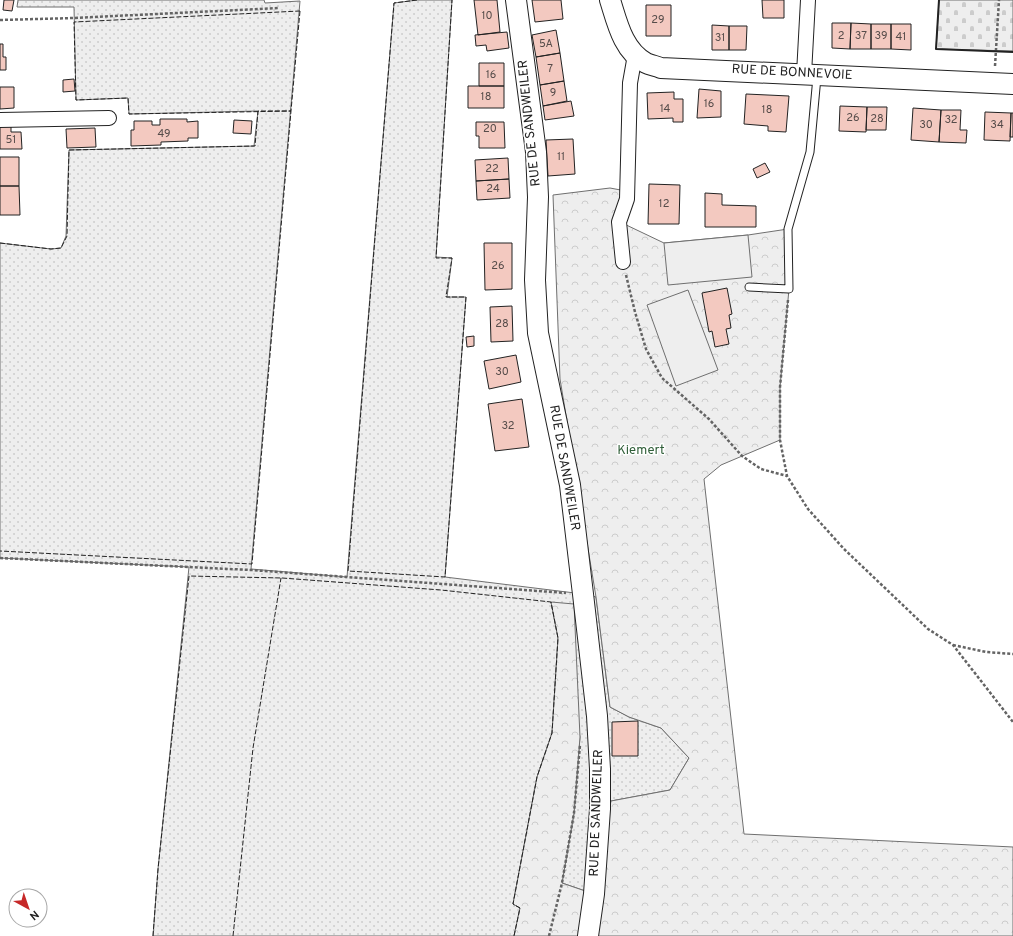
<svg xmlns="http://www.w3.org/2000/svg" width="1013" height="936" font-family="Overpass,sans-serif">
	<defs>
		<pattern id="grass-dots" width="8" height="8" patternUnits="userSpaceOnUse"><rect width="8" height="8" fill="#eee"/><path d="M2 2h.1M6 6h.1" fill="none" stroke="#ccc" stroke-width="1.8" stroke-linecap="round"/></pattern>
		<pattern id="forest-crowns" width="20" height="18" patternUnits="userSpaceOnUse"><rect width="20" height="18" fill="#eee"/><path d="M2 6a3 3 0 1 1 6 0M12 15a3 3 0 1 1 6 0" fill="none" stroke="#ccc"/></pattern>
		<pattern id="cemetery-stones" width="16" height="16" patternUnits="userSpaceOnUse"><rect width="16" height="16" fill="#eee"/><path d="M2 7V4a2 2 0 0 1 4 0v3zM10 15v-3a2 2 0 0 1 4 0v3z" fill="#ccc"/></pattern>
	</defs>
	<rect width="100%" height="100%" fill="#fff"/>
	<path fill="url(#grass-dots)" stroke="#6f6f6f" d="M18 0H264L265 3 300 1 251 569 347 577 394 3 417 0H452L436 257 452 258 447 297H466L445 577 583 594 596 597 610 707 629 717 661 728 689 758 670 790 611 801 594 894 562 883 574 813 580 737 551 602 558 638 552 733 537 777 513 904 520 908 514 936H153L158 869 189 567 0 558V243L51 249 61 248 66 236 69 150 254 146 258 111 129 114 128 98 76 100 74 7H17Z"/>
	<path fill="url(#forest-crowns)" stroke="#6f6f6f" d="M610 188 626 191 620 222 664 243 748 235 788 229 789 289 780 387V440L721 465 704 479 744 834 1013 847V936H514L520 908 513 904 537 777 552 733 558 638 551 602 574 604 580 737 574 813 562 883 594 894 611 801 670 790 689 758 661 728 629 717 610 707 596 597 560 379 553 195Z"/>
	<path fill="url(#cemetery-stones)" stroke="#6f6f6f" d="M939 0H1013V51L936 49Z"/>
	<path fill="#eee" stroke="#6f6f6f" d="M748 235 752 277 668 285 664 243Z
		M688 290 718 370 676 386 647 305Z"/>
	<path fill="#f3c9c0" stroke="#222" d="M4 0H14L12 11 3 10Z
		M474 0H497L500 32 478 35Z
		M532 0H561L563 19 535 22Z
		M762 0H784V18H763Z
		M646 5H671V36H646Z
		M832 23H851L850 49 832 48Z
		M851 23 871 24V49H850Z
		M871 24H891V49H871Z
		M891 24H911V50L891 49Z
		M712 25 729 26V50H712Z
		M729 26H747L746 50H729Z
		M556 30 560 53 536 57 532 35Z
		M507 32 509 48 487 51 486 45 476 46 475 35Z
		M0 44H3V57H6V70H0Z
		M560 53 564 81 540 85 536 57Z
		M479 63H504V86H479Z
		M74 79 75 91 63 92V80Z
		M564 81 567 101 543 106 540 85Z
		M468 86H504V108H468Z
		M0 87H14V108L0 109Z
		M699 89 721 91V117L697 118Z
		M674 92V99H683V122H673V118L648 119 647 93Z
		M746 94 789 96 786 132 768 131V126L744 124Z
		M571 101 574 116 545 120 543 106Z
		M840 106 867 107 866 132 839 131Z
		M867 107H887L886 130H866Z
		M913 108 941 110 939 142 911 140Z
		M941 110H961L960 130H967L966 143 939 142Z
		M985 112 1011 113 1010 141 984 140Z
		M1011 113H1013V137H1010Z
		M160 119H187V122L198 121V138H188V141L161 142V145L131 146V130H134V121H152V125H160Z
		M234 120 252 121 251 134 233 133Z
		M476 122H504L505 148H479V136H476Z
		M11 124V132H21L22 149H0V125Z
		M95 128 96 147 67 148 66 129Z
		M573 139 575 174 548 176 546 140Z
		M0 157H19V186H0Z
		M508 158 509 179 476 181 475 160Z
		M765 163 770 172 757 178 753 169Z
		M509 179 510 198 477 200 476 181Z
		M649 184 680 185 679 224H648Z
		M0 186H19L20 215H0Z
		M705 193 722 194V205L756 206V227H705Z
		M484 243H512V289L485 290Z
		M727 288 732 314 729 315 731 328 726 329 729 344 715 347 712 331 709 332 702 293Z
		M512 306 513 341 491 342 490 307Z
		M474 336V346L467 347 466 337Z
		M516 355 521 382 489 389 484 361Z
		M522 399 529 447 495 451 488 404Z
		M638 721V756H612V722Z"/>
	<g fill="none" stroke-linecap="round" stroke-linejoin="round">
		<defs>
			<path id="service" d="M749 287 789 289 788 229 810 152 817 77"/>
			<path id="minor" d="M804 74 808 0
				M0 120 109 118
				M623 262 619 222 627 199 630 83 635 55"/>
			<path id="secondary" d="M516 0 536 152 538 197 535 280 538 333 570 485 583 594 597 716 600 769V809L594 894 588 936
				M610 0C617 22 623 51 646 63 650 65 656 66 661 68L1013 84"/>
		</defs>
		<use href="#service" stroke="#222" stroke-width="9"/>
		<use href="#minor" stroke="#222" stroke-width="16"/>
		<use href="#secondary" stroke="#222" stroke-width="22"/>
		<path stroke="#646464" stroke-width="2.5" stroke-dasharray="3 2" stroke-linecap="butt" d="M0 20 74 18 279 8
			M995 66 999 0
			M626 275 635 312 646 349 662 378 709 419 742 456 761 469 787 476
			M788 300 780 387V440L787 476 808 509 844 549 928 629 953 645 1013 722
			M0 558 251 570 566 593
			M953 645 986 652 1013 654
			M549 936 562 883 574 813 580 745"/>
		<use href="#service" stroke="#fff" stroke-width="7"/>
		<use href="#minor" stroke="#fff" stroke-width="14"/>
		<use href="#secondary" stroke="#fff" stroke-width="20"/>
		<path stroke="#222" stroke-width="1" stroke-dasharray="5 2" stroke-linecap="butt" d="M417 0 394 3 348 571 445 577 466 297H446L452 258H436L452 0
			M300 11 291 111 129 114 128 98 76 100 74 22Z
			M0 243 51 249 61 248 67 236 69 150 255 146 258 111H291L252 564 0 551
			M153 936 158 869 189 576 282 578 441 590 551 602 558 638 552 733 537 777 513 904 520 908 514 936
			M233 936 253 748 281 578"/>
		<path stroke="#222" stroke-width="2" d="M939 0 936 49 1013 52"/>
	</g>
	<g text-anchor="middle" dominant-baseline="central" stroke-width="3" stroke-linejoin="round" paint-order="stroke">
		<g font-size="11" fill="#564c4a">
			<text x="487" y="16">10</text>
			<text x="658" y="20">29</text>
			<text x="841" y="36">2</text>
			<text x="861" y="36">37</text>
			<text x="881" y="36">39</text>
			<text x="901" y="37">41</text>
			<text x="720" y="38">31</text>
			<text x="546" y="44">5A</text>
			<text x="550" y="69">7</text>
			<text x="491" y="75">16</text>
			<text x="553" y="93">9</text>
			<text x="486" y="97">18</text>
			<text x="709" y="104">16</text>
			<text x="665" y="109">14</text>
			<text x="767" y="110">18</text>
			<text x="853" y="118">26</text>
			<text x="877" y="119">28</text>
			<text x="951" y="120">32</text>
			<text x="926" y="125">30</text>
			<text x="997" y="125">34</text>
			<text x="490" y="129">20</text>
			<text x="164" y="134">49</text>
			<text x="11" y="140">51</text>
			<text x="561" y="157">11</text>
			<text x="492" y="169">22</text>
			<text x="493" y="189">24</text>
			<text x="664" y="204">12</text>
			<text x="498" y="266">26</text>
			<text x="502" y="324">28</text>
			<text x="502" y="372">30</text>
			<text x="508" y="426">32</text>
		</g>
		<g font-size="13" fill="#222" stroke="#fff">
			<text transform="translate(792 73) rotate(3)">RUE DE BONNEVOIE</text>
			<text transform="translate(530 123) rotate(-96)">RUE DE SANDWEILER</text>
			<text transform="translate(564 468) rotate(80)">RUE DE SANDWEILER</text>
			<text transform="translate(597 813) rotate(-88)">RUE DE SANDWEILER</text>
		</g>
		<g font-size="13" fill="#2f5e38" stroke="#fff">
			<text x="641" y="451">Kiemert</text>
		</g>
	</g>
	<g transform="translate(28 908) rotate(140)"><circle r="19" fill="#ffffff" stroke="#a7a7a7"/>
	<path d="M0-3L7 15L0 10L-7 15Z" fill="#c62828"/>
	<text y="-6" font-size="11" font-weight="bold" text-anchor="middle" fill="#222222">N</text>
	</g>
</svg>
